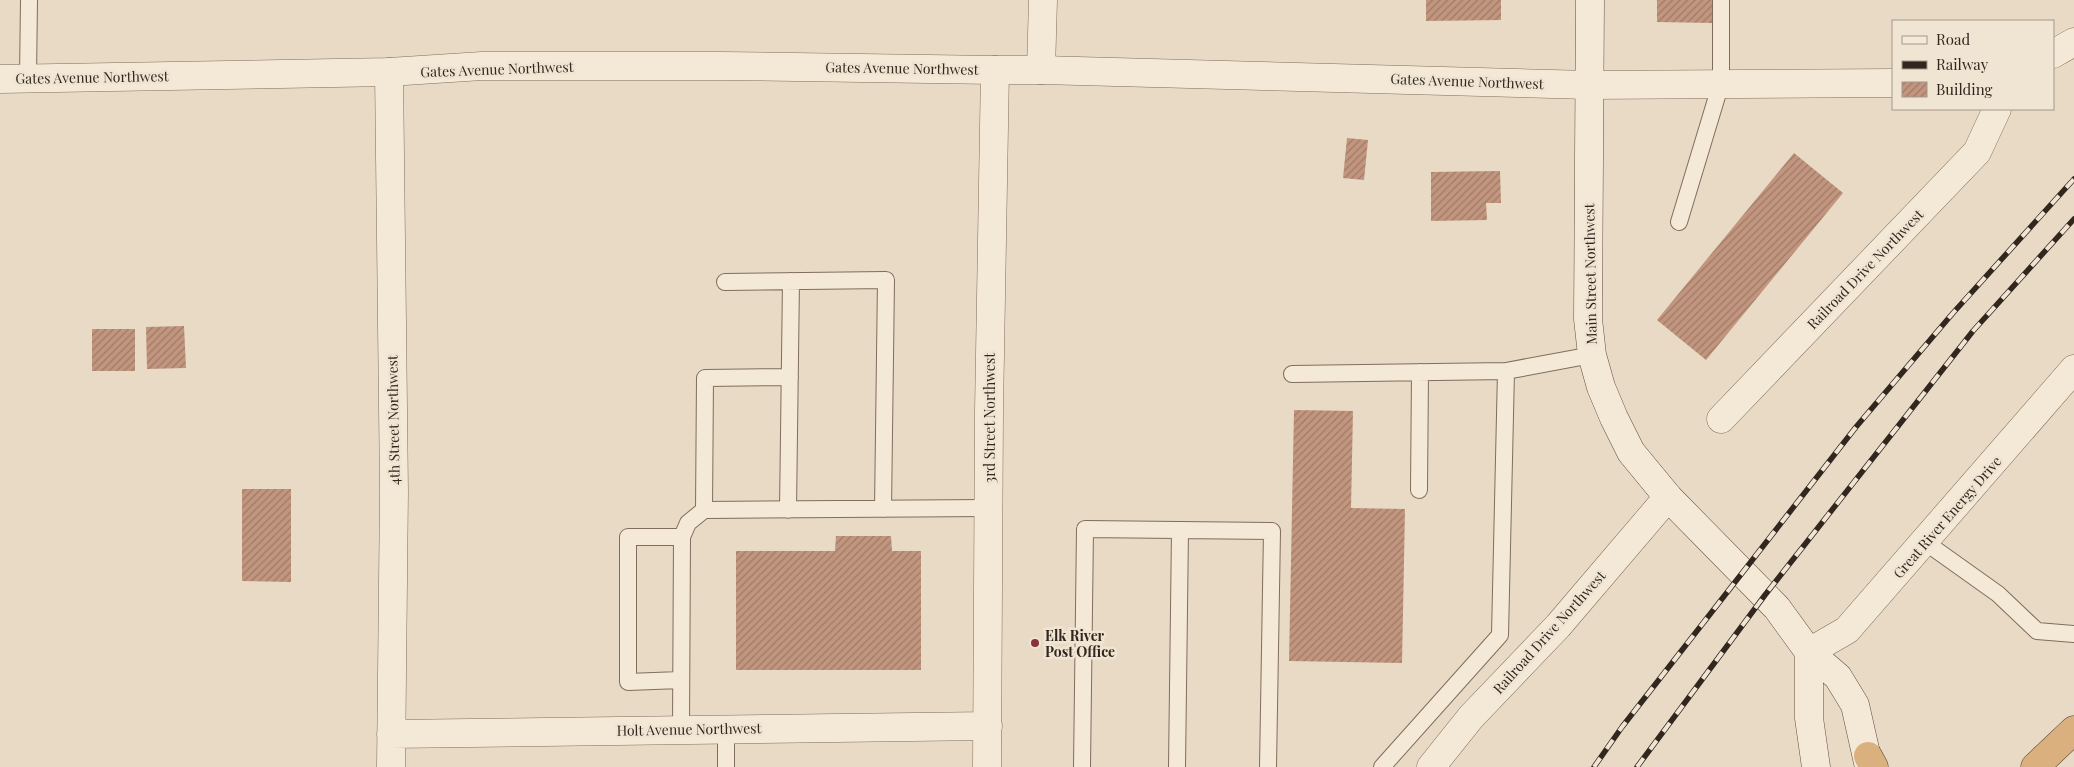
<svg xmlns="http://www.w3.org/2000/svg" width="2074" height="767" font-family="'Playfair Display',serif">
	<defs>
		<pattern id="building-hatch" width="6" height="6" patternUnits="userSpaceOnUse" patternTransform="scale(1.25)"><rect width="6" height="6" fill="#c2957e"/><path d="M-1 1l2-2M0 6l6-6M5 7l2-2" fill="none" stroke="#9e7a67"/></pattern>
	</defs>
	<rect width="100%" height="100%" fill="#e8dac4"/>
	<path fill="url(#building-hatch)" d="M1426 0H1501V20L1426 21Z
		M1657 0H1714L1713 23 1657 22Z
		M1347 138 1368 140 1364 180 1343 178Z
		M1794 153 1843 193 1706 360 1657 320Z
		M1500 171 1501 203H1486L1487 220 1431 221V172Z
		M184 326 186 368 147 369 146 327Z
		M92 329H135V371H92Z
		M1294 410 1353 411 1351 508 1405 509 1402 663 1289 661Z
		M242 489H291V582L242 581Z
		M836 536H891L892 551H921V670H736V551H835Z"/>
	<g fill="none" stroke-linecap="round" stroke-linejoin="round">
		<defs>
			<path id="service" d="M28 78 29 0
				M1679 222 1721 83V0
				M725 282 886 280 883 509
				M1292 374 1506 371 1592 355
				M1419 490 1420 372
				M704 510 705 378 790 377
				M788 510 791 281
				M1925 542 1998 594 2037 631 2074 634
				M680 680 628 682V537H682
				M681 728 682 537 688 523 704 510 989 508
				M726 767V728
				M1082 767 1085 529 1272 531 1268 767
				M1177 767 1180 530
				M1382 767 1500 635 1506 371"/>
			<path id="minor" d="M2053 54 2074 42
				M389 72 394 491 391 767
				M1589 85 1893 83
				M1721 419 1977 152 1997 109
				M1809 652 1847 630 2074 369
				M391 734 988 726
				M987 767 989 411 995 70H1041L1043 0
				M1431 767 1471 717 1558 626 1668 497"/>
			<path id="tertiary" d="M1041 70 1589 85
				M0 79 389 72 482 66H722L995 70"/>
			<path id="secondary" d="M1590 0 1588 319 1592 355 1601 387 1614 418 1631 452 1668 497 1777 608 1809 652 1838 677 1855 705 1869 767
				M1809 652V718L1816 767"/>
			<path id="trunk" d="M1868 756 1874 767
				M2035 767 2074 730"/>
		</defs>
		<use href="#service" stroke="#806d5c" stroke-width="18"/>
		<use href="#minor" stroke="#806d5c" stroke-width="29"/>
		<use href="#tertiary" stroke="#806d5c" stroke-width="29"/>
		<use href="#secondary" stroke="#624e40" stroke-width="29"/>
		<use href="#trunk" stroke="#4e3c30" stroke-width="29"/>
		<use href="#service" stroke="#f4e9d6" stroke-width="16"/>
		<use href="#minor" stroke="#f4e9d6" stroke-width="28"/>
		<use href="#tertiary" stroke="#f4e9d6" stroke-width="28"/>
		<use href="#secondary" stroke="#f4e9d6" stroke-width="28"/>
		<use href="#trunk" stroke="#dab07f" stroke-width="28"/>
		<defs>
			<path id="rail" d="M1594 767 1622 727 1856 427 1953 313 2074 179
				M1637 767 1765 595 1973 331 2074 219"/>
		</defs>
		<use href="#rail" stroke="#32271f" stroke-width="5.5"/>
		<use href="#rail" stroke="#f0e5d2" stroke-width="4" stroke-dasharray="11" stroke-linecap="butt"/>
	</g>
	<circle fill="#88343b" stroke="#f0e5d2" stroke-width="2" cx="1035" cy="643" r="5"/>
	<g text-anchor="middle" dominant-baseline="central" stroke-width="5" stroke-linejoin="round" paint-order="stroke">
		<g font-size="14" fill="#32271f" stroke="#f0e5d2">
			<text transform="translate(902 68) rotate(1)">Gates Avenue Northwest</text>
			<text transform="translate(497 69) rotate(-2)">Gates Avenue Northwest</text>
			<text transform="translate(92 77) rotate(-1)">Gates Avenue Northwest</text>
			<text transform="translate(1467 81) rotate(2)">Gates Avenue Northwest</text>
			<text transform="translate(1865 269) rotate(-46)">Railroad Drive Northwest</text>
			<text transform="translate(1590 274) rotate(-91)">Main Street Northwest</text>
			<text transform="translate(989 418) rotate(-90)">3rd Street Northwest</text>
			<text transform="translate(393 420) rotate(-91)">4th Street Northwest</text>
			<text transform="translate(1947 517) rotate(-49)">Great River Energy Drive</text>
			<text transform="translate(1549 632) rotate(-48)">Railroad Drive Northwest</text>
			<text transform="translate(689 729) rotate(-1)">Holt Avenue Northwest</text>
		</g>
		<g font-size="14" font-weight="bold" fill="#32271f" stroke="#f0e5d2" text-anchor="start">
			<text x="1045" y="635">Elk River<tspan x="1045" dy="16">Post Office</tspan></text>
		</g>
	</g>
	<rect x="1892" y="20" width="162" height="90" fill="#f0e5d2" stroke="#a4998a"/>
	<rect x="1902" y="36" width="25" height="8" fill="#f4e9d6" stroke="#a4998a"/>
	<text x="1936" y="45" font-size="15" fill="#32271f">Road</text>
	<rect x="1902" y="61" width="25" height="8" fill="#32271f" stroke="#a4998a"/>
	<text x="1936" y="70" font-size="15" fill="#32271f">Railway</text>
	<rect x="1902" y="82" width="25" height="15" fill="url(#building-hatch)" stroke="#a4998a"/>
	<text x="1936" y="95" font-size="15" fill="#32271f">Building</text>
</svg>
